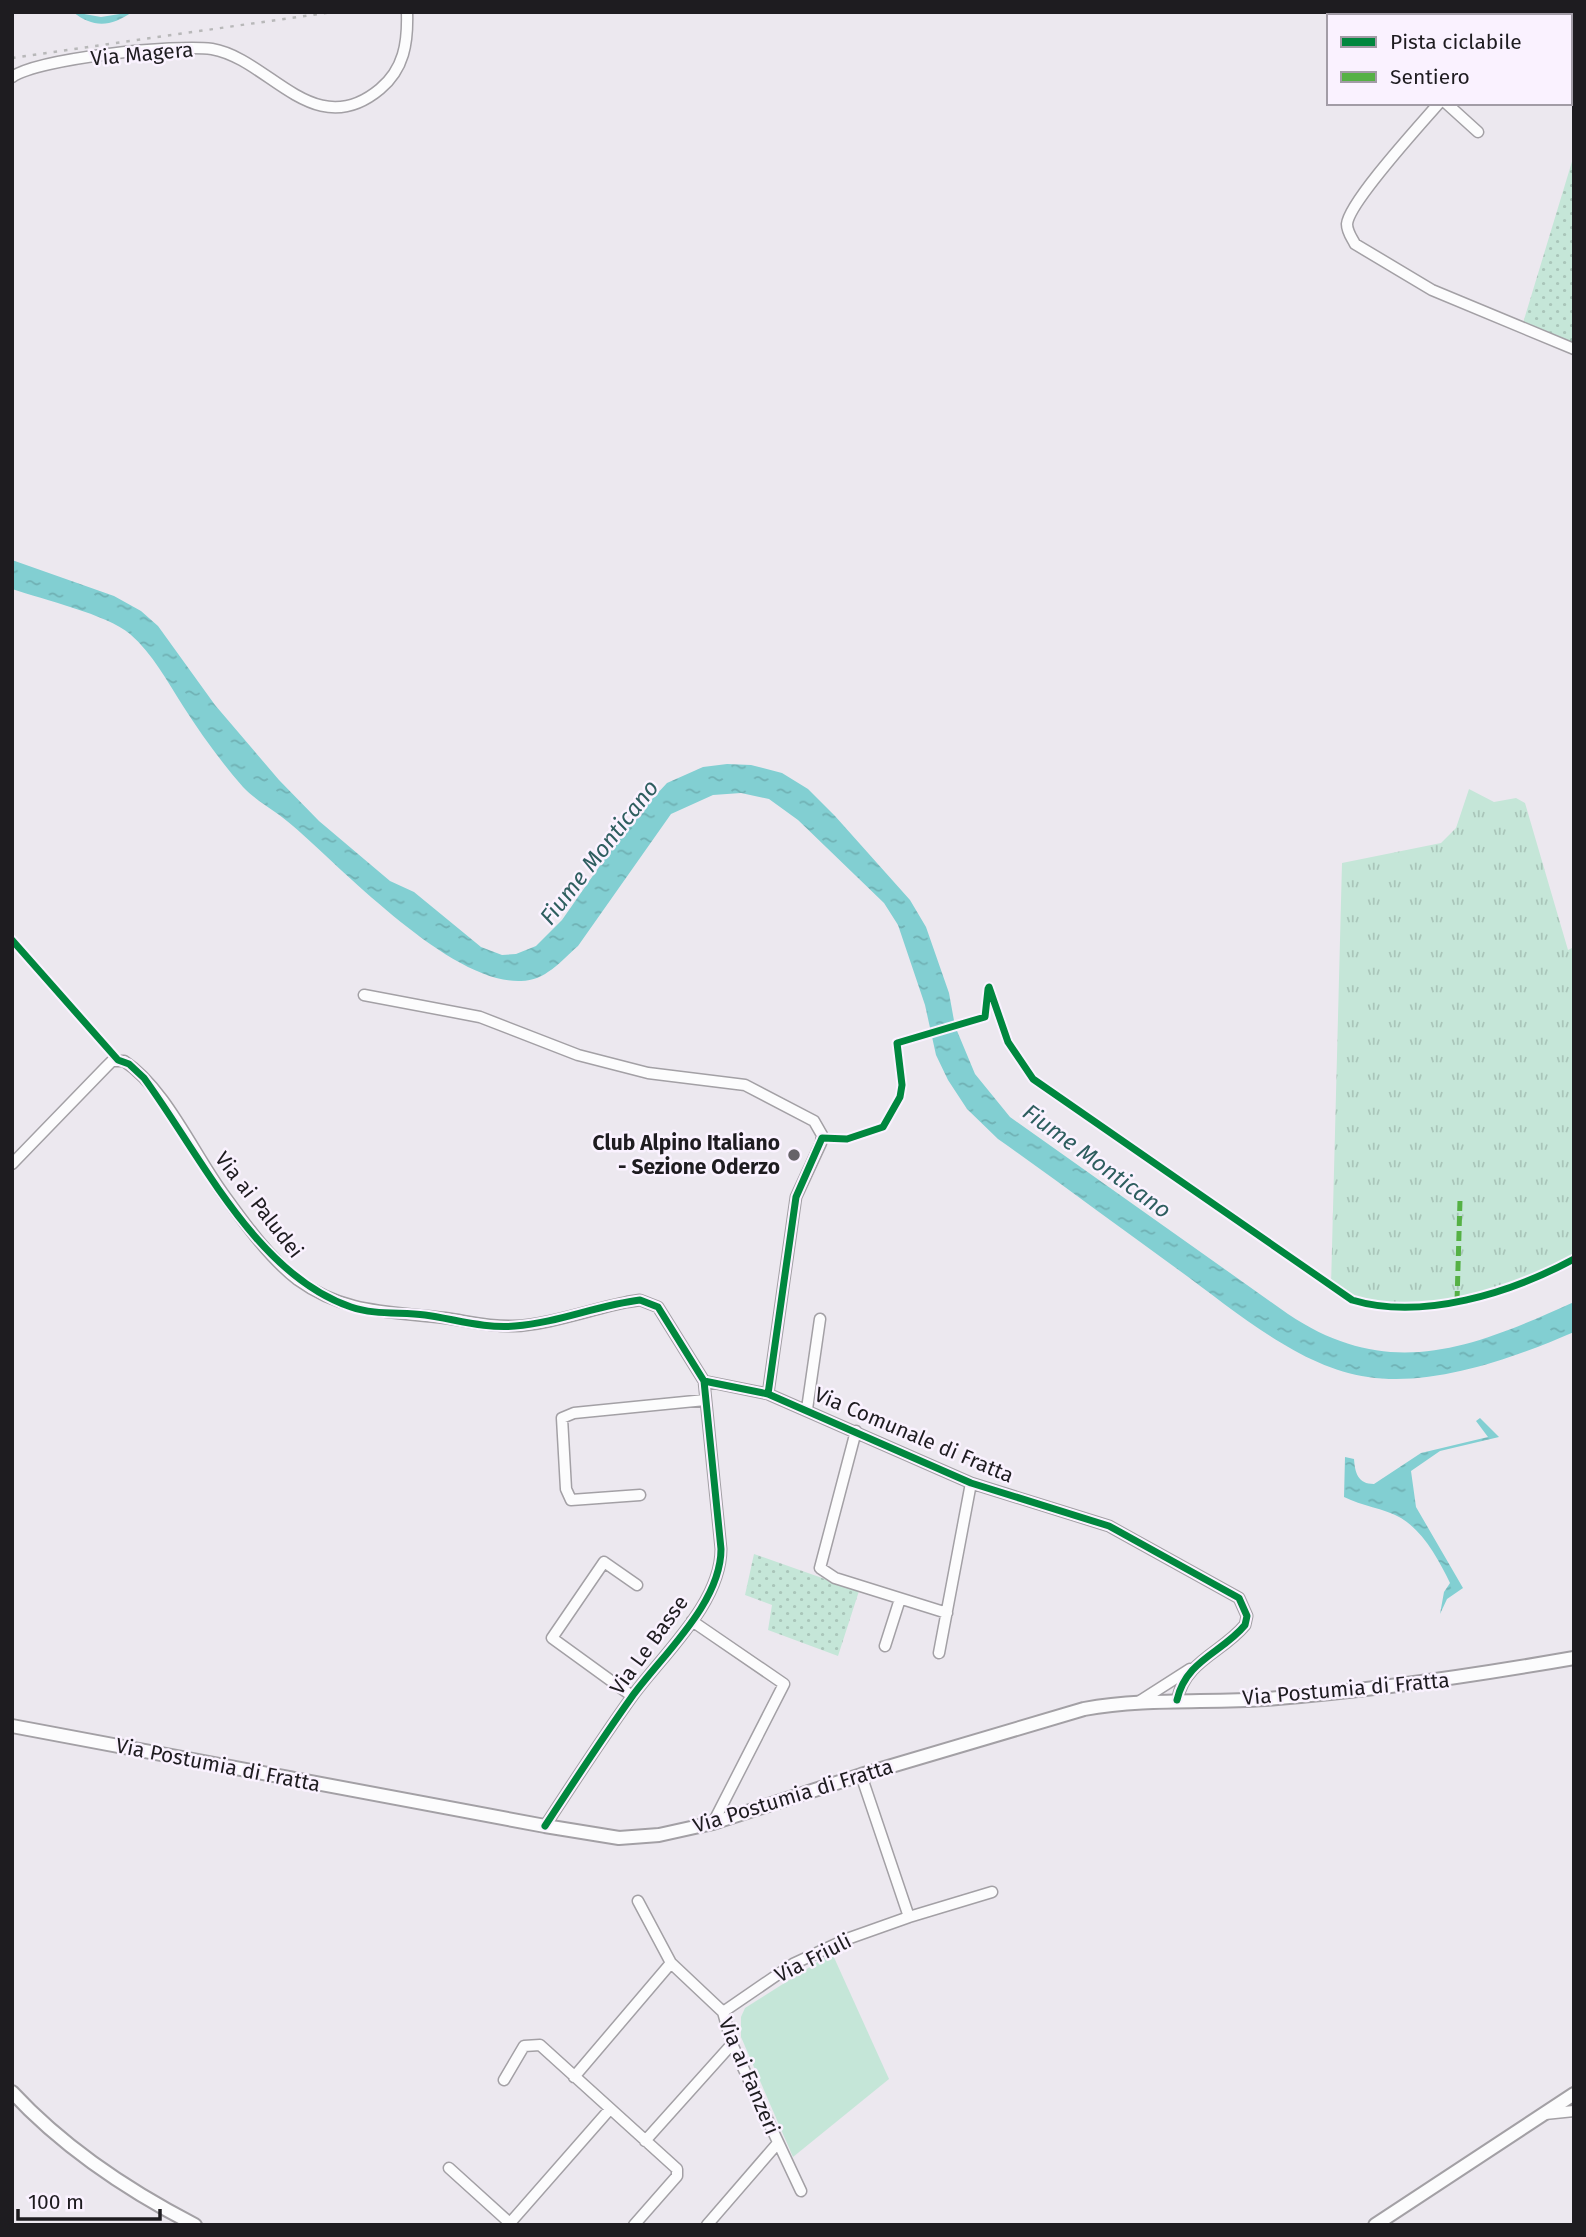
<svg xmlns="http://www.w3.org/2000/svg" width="1586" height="2237" font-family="'Fira Sans',sans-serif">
	<defs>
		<pattern id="grass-tufts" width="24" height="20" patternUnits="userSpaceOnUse" patternTransform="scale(1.75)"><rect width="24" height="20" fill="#c5e6d8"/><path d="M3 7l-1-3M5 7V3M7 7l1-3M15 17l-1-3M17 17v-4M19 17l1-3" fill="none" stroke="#a9c5b9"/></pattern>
		<pattern id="park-dots" width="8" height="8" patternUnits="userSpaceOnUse" patternTransform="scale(1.75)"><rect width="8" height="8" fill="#c5e6d8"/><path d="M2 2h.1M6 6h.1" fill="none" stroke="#a9c5b9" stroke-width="1.8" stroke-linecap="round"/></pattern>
		<pattern id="water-ripples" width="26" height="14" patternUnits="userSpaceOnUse" patternTransform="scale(1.75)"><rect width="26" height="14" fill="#82cfd2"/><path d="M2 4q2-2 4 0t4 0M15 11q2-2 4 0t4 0" fill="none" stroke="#70b1b4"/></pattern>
	</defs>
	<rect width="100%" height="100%" fill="#ece8ef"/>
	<path fill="url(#grass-tufts)" d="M1469 789 1494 802 1516 798 1525 803 1568 950 1574 947V1259C1524 1286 1431 1319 1375 1307 1357 1303 1345 1296 1331 1286L1342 863 1441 843 1456 828Z"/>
	<path fill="url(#park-dots)" d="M1574 155V343L1523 323Z
		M754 1554 859 1591 838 1656 768 1630 772 1605 745 1595Z"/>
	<path fill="#c5e6d8" d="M832 1953 889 2079 793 2157 741 2037V2017L745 2008Z"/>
	<path fill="url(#water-ripples)" d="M73 12 101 17 132 12C111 27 93 28 73 12Z
		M12 560 114 596 141 611 158 626 215 705 279 780 319 821 390 881 414 892 481 947 502 955 516 954 536 946 562 920 629 824 667 783 703 767 727 764 751 765 782 773 808 789 835 816 910 900 926 927 949 993 955 1026 975 1074 1010 1117 1288 1314C1389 1382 1472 1348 1574 1302V1332C1514 1358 1434 1387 1368 1377 1300 1368 1234 1310 1180 1271 1119 1227 1059 1182 998 1139L967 1109 948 1080 936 1055 925 1005 898 925 884 903 798 820 769 799 741 793 713 795 671 814 578 946C561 961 545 981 521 981 451 984 344 870 293 826 278 812 257 802 243 787 221 762 201 734 183 706 167 681 153 654 130 634 106 614 44 600 12 589Z
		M1480 1418 1499 1437 1440 1451 1411 1471 1416 1507 1463 1588 1447 1599 1440 1614 1444 1592 1450 1583C1439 1560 1423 1531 1401 1518 1383 1508 1362 1506 1344 1497L1345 1457 1354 1459C1355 1473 1358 1484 1374 1484L1421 1453 1488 1437 1476 1421Z"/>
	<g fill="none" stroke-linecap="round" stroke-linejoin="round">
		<defs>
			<path id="minor" d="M12 77C40 58 176 44 212 49 270 59 314 144 380 89 404 69 408 43 407 12
				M1439 103C1421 124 1349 202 1347 224 1347 232 1352 238 1355 244L1432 290 1574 349
				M1446 103 1478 132
				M364 995 480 1017 578 1055 648 1073 745 1085 814 1121 822 1135 821 1143 796 1197 768 1394
				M12 1164 106 1067 112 1061H124C165 1088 193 1152 222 1192 243 1221 269 1258 298 1280 345 1314 390 1311 445 1318 467 1321 490 1327 513 1326 548 1325 592 1309 627 1302L640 1300 658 1307 704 1381 721 1549C721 1604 661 1656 631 1698 601 1740 573 1783 545 1826
				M704 1381 768 1394 971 1483 1109 1526 1239 1598 1247 1616 1245 1625C1222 1653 1186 1660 1177 1700
				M807 1409 820 1319
				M856 1431 820 1568 835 1578 947 1613
				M640 1495 571 1500 566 1489 562 1418 574 1413 705 1400
				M692 1621 784 1684 713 1823
				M885 1646 900 1599
				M939 1653 971 1483
				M632 1696 552 1638 604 1562 637 1585
				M1140 1701 1190 1669
				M638 1901 671 1963 723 2012 732 2044 801 2191
				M909 1917 992 1892
				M723 2012 793 1964 847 1939 909 1917 861 1775
				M574 2077 671 1963
				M504 2080 524 2046 540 2045 677 2169V2176L634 2225
				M1545 2114 1574 2111
				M645 2141 732 2044
				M449 2168 512 2225
				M510 2223 610 2109
				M707 2225 777 2144"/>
			<path id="major" d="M12 1726 545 1826 619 1838 659 1835 713 1823 861 1775 1084 1709C1145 1698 1204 1703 1266 1699 1370 1691 1471 1676 1574 1658
				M12 2092C63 2147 129 2191 195 2225
				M1375 2225 1574 2094"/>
		</defs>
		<use href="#minor" stroke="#a3a0a5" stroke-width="13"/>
		<use href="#major" stroke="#a3a0a5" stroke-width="16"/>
		<use href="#minor" stroke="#fcfcfd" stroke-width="10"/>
		<use href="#major" stroke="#fcfcfd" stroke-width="12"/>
		<path stroke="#b8b8b9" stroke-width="2.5" stroke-dasharray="3.5 7" stroke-linecap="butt" d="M12 58 332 12"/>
		<path stroke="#55b145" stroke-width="5" stroke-dasharray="10 5" stroke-linecap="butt" d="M1509 16 1512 12
			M1457 1301 1460 1200"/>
		<defs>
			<path id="cycleway" d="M12 940 118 1060 129 1064 144 1078C200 1154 256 1275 351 1307 374 1315 401 1312 425 1315 454 1319 486 1329 515 1326 557 1323 598 1305 640 1300L658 1307 704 1381 721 1549C721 1604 661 1656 631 1698 601 1740 573 1783 545 1826
				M989 987 1008 1042 1033 1079 1352 1300C1422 1321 1511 1293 1574 1259
				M704 1381 768 1394 971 1483 1109 1526 1239 1598 1247 1616 1245 1625C1222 1653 1186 1660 1177 1700
				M768 1394 796 1197 822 1138 847 1139 883 1127 900 1097 902 1085 897 1043 985 1017 988 989"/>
		</defs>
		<use href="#cycleway" stroke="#faf2ff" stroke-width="11"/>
		<use href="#cycleway" stroke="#00873e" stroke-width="7"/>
	</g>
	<circle fill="#666368" stroke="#faf2ff" stroke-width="2.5" cx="794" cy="1155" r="7"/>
	<g text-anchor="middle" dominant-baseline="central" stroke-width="5" stroke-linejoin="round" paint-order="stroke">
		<g font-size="21" fill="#1e1c20" stroke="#faf2ff">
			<text transform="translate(142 54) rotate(-5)">Via Magera</text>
			<text transform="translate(259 1205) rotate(52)">Via ai Paludei</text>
			<text transform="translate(914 1435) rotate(23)">Via Comunale di Fratta</text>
			<text transform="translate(649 1645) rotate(-54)">Via Le Basse</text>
			<text transform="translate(1346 1689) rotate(-5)">Via Postumia di Fratta</text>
			<text transform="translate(218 1765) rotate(11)">Via Postumia di Fratta</text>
			<text transform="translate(793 1796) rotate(-17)">Via Postumia di Fratta</text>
			<text transform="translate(813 1958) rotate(-27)">Via Friuli</text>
			<text transform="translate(749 2076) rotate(67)">Via ai Fanzeri</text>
		</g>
		<g font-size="21" font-weight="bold" fill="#1e1c20" stroke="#faf2ff" text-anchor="end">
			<text x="780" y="1143">Club Alpino Italiano<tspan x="780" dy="24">- Sezione Oderzo</tspan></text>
		</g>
		<g font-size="23" font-style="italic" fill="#2e5e5f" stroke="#faf2ff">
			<text transform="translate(599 852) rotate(-52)">Fiume Monticano</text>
			<text transform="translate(1097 1161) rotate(36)">Fiume Monticano</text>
		</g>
	</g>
	<rect width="1586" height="2237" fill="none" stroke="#1e1c20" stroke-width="28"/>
	<rect x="1327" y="14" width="245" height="91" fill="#faf2ff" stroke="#a29ca6" stroke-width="2"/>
	<rect x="1341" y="37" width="35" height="10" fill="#00873e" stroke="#a29ca6" stroke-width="2"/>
	<text x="1390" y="49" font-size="21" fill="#1e1c20">Pista ciclabile</text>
	<rect x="1341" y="72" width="35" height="10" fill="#55b145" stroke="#a29ca6" stroke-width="2"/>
	<text x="1390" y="84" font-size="21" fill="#1e1c20">Sentiero</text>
	<path d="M18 2209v10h142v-10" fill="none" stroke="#1e1c20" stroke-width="3.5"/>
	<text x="28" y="2209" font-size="21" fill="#1e1c20" stroke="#faf2ff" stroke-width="5" paint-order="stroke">100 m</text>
</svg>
